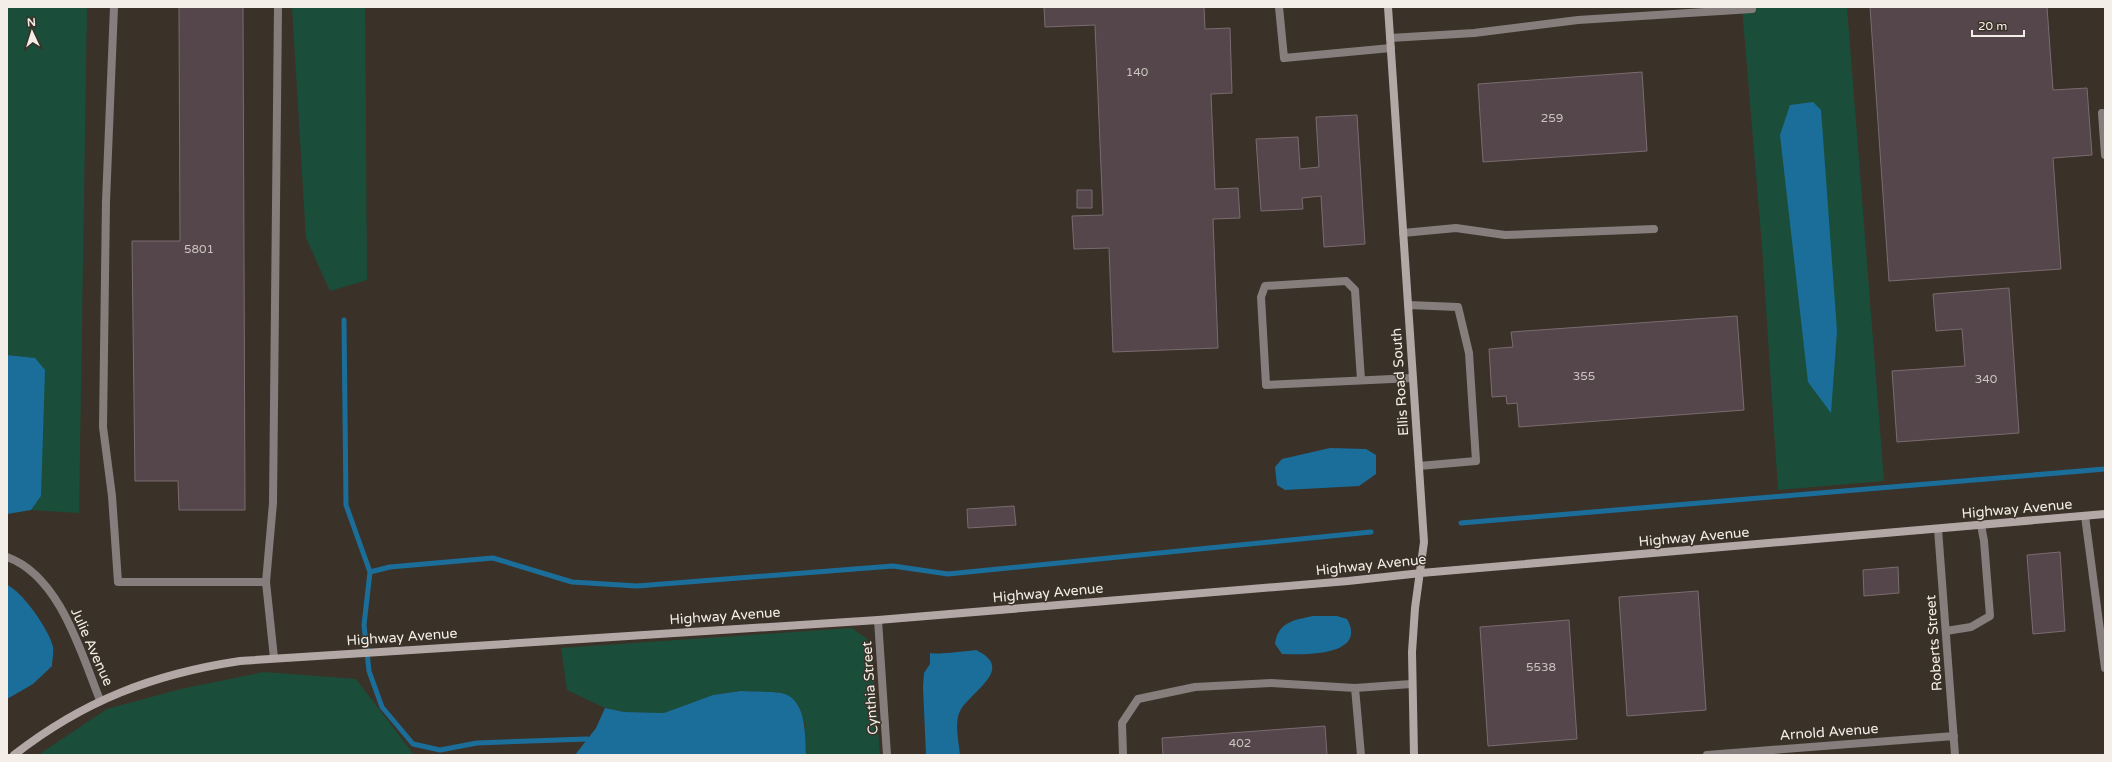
<svg xmlns="http://www.w3.org/2000/svg" width="2112" height="762" font-family="'Varela Round',sans-serif">
	<rect width="100%" height="100%" fill="#3a3228"/>
	<path fill="#1b4e3a" d="M7 7H87L79 513 31 510 41 496 35 358 7 355Z
		M292 7H365L367 280 330 291 306 238Z
		M1742 7H1847L1884 481 1778 490 1762 246Z
		M852 628 867 639 871 647 880 755H806L805 724 798 704 783 693 741 691 713 695 664 713 624 712 605 708 567 690 561 648Z
		M264 672 356 679 414 755H38L107 709 181 689Z"/>
	<path fill="#1b6e9a" d="M1813 102 1821 110 1837 331 1831 413 1808 382 1780 135 1790 105Z
		M7 355 35 358 45 370 41 496 31 510 7 514Z
		M1330 448 1366 449 1376 455V474L1359 486 1285 490 1277 485 1275 467 1282 459Z
		M7 585C22 591 50 631 53 647 54 653 52 660 52 666L33 684 7 699Z
		M1313 616H1337L1347 619C1368 656 1304 655 1282 654L1275 644C1278 622 1294 620 1313 616Z
		M976 650C1016 669 971 691 960 711 954 723 959 742 960 755H926L923 687 924 673 930 664V653C936 655 966 651 976 650Z
		M741 691C754 692 768 691 781 693 807 698 805 735 806 755H575L596 728 605 708 624 712 664 713 713 695Z"/>
	<g fill="none" stroke-linecap="round" stroke-linejoin="round">
		<path stroke="#1b6e9a" stroke-width="5" d="M344 320 346 505 370 572
			M1461 523 2105 469
			M587 739 477 743 440 750 413 744 382 707 369 671 364 625 370 572 390 567 493 558 572 582 637 586 893 566 948 574 1371 532"/>
	</g>
	<path fill="#54464a" stroke="#7b6b70" d="M179 7H243L245 510H179L178 481H135L132 241H180Z
		M1044 7H1204L1205 29 1230 28 1232 93 1211 94 1215 189 1238 188 1240 218 1213 219 1218 348 1113 352 1109 248 1074 249 1072 216 1103 215 1095 25 1045 27Z
		M1870 7H2047L2053 90 2087 88 2092 155 2053 158 2061 269 1889 281Z
		M1642 72 1647 151 1483 162 1478 84Z
		M1357 115 1365 244 1324 247 1321 196 1302 198 1303 209 1261 211 1256 139 1298 137 1300 169 1319 167 1316 117Z
		M1077 190H1092V208H1077Z
		M2009 288 2019 433 1897 442 1892 371 1965 366 1962 329 1936 331 1933 294Z
		M1737 316 1744 410 1519 427 1517 403 1507 404 1506 396 1492 397 1489 349 1513 347 1511 332Z
		M1014 506 1016 525 968 528 967 509Z
		M2060 552 2065 631 2033 634 2027 555Z
		M1898 567 1899 593 1864 596 1863 570Z
		M1698 591 1706 710 1627 716 1619 597Z
		M1569 620 1577 739 1488 746 1480 627Z
		M1325 726 1327 755H1163L1162 738Z"/>
	<g fill="none" stroke-linecap="round" stroke-linejoin="round">
		<path stroke="#857e7d" stroke-width="8" d="M114 7 106 201 103 427 112 496 118 582H266
			M1279 7 1284 58 1391 48
			M1390 38 1474 33 1578 20 1752 9
			M2102 113 2105 155
			M1403 233 1456 228 1505 235 1654 229
			M1408 305 1458 307 1469 353 1476 461 1419 466
			M1361 380 1355 290 1346 281 1265 286 1261 297 1266 385 1413 378
			M2085 516 2105 668
			M1946 631 1971 627 1990 616 1984 541 1981 525
			M274 658 266 582 273 503 278 7
			M1355 688 1361 755
			M1123 755 1122 723 1138 699 1195 687 1271 683 1355 688 1411 684"/>
		<path stroke="#857e7d" stroke-width="8" d="M1938 529 1955 755
			M7 557C60 576 81 653 100 700
			M878 620 887 755
			M1707 755 1954 736"/>
		<path stroke="#b4a8a7" stroke-width="8" d="M1388 7 1424 542 1415 608 1412 652 1414 755
			M14 755C83 701 153 674 240 661L878 620 1348 581 1421 573 2105 514"/>
	</g>
	<g text-anchor="middle" dominant-baseline="central" stroke-width="3" stroke-linejoin="round" paint-order="stroke">
		<g font-size="12" fill="#cbc4c0">
			<text x="1137" y="72">140</text>
			<text x="1552" y="118">259</text>
			<text x="199" y="249">5801</text>
			<text x="1584" y="376">355</text>
			<text x="1986" y="379">340</text>
			<text x="1541" y="667">5538</text>
			<text x="1240" y="743">402</text>
		</g>
		<g font-size="14" fill="#f3eee7" stroke="#3a3228">
			<text transform="translate(1400 382) rotate(-94)">Ellis Road South</text>
			<text transform="translate(2017 509) rotate(-5)">Highway Avenue</text>
			<text transform="translate(1694 537) rotate(-5)">Highway Avenue</text>
			<text transform="translate(1371 565) rotate(-6)">Highway Avenue</text>
			<text transform="translate(1048 593) rotate(-5)">Highway Avenue</text>
			<text transform="translate(725 616) rotate(-4)">Highway Avenue</text>
			<text transform="translate(402 637) rotate(-4)">Highway Avenue</text>
			<text transform="translate(1934 643) rotate(-94)">Roberts Street</text>
			<text transform="translate(92 647) rotate(66)">Julie Avenue</text>
			<text transform="translate(870 688) rotate(-94)">Cynthia Street</text>
			<text transform="translate(1829 732) rotate(-4)">Arnold Avenue</text>
		</g>
	</g>
	<rect width="2112" height="762" fill="none" stroke="#f3eee7" stroke-width="16"/>
	<g transform="translate(32 32) rotate(356)" stroke="#3a3228" stroke-width="3" paint-order="stroke">
	<path d="M0-3L7 15L0 10L-7 15Z" fill="#f3eee7"/>
	<text y="-6" font-size="11" font-weight="bold" text-anchor="middle" fill="#f3eee7">N</text>
	</g>
	<path d="M1972 30v6h52v-6" fill="none" stroke="#f3eee7" stroke-width="2"/>
	<text x="1978" y="30" font-size="12" fill="#f3eee7" stroke="#3a3228" stroke-width="3" paint-order="stroke">20 m</text>
</svg>
